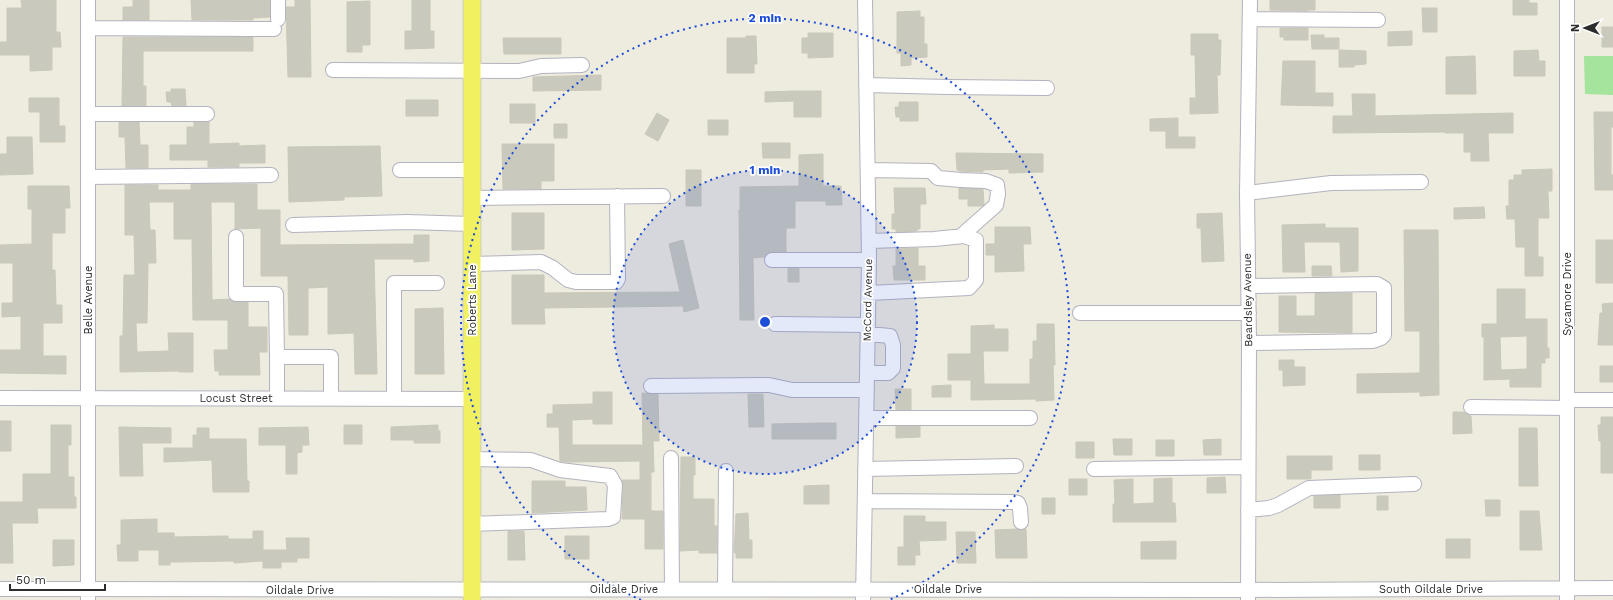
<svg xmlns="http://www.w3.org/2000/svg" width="1613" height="600" font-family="'Work Sans',sans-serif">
	<rect width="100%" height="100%" fill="#eeebdf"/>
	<path fill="#a4e49c" d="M1584 56H1613V95L1585 94Z"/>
	<path fill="#cac9bd" stroke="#cac8b8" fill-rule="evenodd" d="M21 0H56V32H60L61 47H52V70L30 71V55H0V42H7V8H22Z
		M133 0H149V20H123V7H133Z
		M191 0H270V17L253 18V20H192Z
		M295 0H310L311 77H288L286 7H295Z
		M412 0H430V31H434V48L405 49V31H412Z
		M1270 0H1315V10H1308V11L1270 10Z
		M1513 0H1529V3H1537V15H1513Z
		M370 1V45H362V52H347V2Z
		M1422 8H1437V32H1423Z
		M920 11V17H924V44H927V57L911 58V65L901 66V53H897V12Z
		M1602 27H1613V47H1602Z
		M1280 28H1308V40H1284V37H1280Z
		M1412 31V45L1388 46V32Z
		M808 33H833V57L808 58V53H802V38H808Z
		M1191 34H1218V40H1221L1220 75H1217L1218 113 1190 114V98H1196L1195 55H1191Z
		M1311 35H1324V38H1339V49H1312Z
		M746 36H756L757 64H754V73H727V38H746Z
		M123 37H253V51H143V86H146V106H122Z
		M503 38H561V54H504Z
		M1339 50 1366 51V64L1354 65V67H1339Z
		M1538 50 1539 61H1545V76H1514V51Z
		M1475 56 1476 94H1446V57Z
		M1283 61H1315V93H1333V106L1281 105Z
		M601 75V90L533 91V77Z
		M171 89H185L186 106H172L171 102H167L166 92H171Z
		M794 91H821V117H794V101L765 102V92Z
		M1352 94H1375V116L1513 113V133H1488L1489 161H1471V152H1464V133H1445V132L1333 133V116H1353Z
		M29 98H59V126H65V142H40V112H29Z
		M406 100H438V116H406Z
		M899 102H918V121H900V117H896L895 107H899Z
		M510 104H535V123H510Z
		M1594 112H1613V127H1611V175H1613V190H1595Z
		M657 113 669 120 658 141 645 134Z
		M1178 118V137H1195V148H1166V131H1150V119Z
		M708 120H728V135H708Z
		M119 122H139L140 145H148V168H126L125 137H119Z
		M194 122H209V144L239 143V146L265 145V163H239V167H208V160H170V145H187V127H194Z
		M554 124H567V138H554Z
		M7 137H32L33 174 0 175V154H7Z
		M762 143H790V158H763Z
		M502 144H554V181H541V189H503Z
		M380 146 382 196 344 197V200L289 202 288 147Z
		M956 153 1043 154V172L1009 173V169L983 170V172L959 171V170H957Z
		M823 154V186H841L842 205H826V201H795V228H786V252H772L767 253 764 257 753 258 754 320H740L739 210H740V187L799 186V155Z
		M1552 169V191H1548L1549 218H1538V257H1543V276H1525V247H1516L1515 219H1507L1506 206H1509V180H1514V175H1522V170Z
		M686 170H701V206H686Z
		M191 184H257V210H280V245L414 244V235H429V261L414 262V259H374L377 374H355L354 333 328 334V287L308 288V335H289L288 276H261V228L235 229V202H211L212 300 230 299 236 302H248V327H267V352H259L260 375H219V371H215L214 350H228V320H193L192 239H174V202H149L150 230H155L156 263H148L147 323H136L137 352 169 351 168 333H193V372H179V371L120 372V336H123L124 275H135L134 235H125V185H158V190H191Z
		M28 186H69L70 208H65V233H52V270H55L56 305H62V323H43V356H66V374L0 373V350H21V316L2 317V303H13V263H0V245L32 244V209H28Z
		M894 188H925L926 204H920V229H917V231L896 232V229H892V214H895Z
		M959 188 983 189 984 205 982 206H968V199H959Z
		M1484 207 1485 218 1454 219V208Z
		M512 213H544V249L512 250Z
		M1222 213 1224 261 1202 262 1201 228H1197V214Z
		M1325 224V228H1358V271L1341 272 1340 242H1304L1305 272H1283L1282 225Z
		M995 227H1030L1031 244H1023L1024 271 995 272V255H986V244H995Z
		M1404 230H1438L1439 395 1420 396V392L1357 393V374L1420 373V331H1405Z
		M683 240 699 308 684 312 683 306 544 308 545 324H512V275H544V293L680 292 669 244Z
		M1596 240H1613V283H1596Z
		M918 248V266H925V280H894L893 266H896V249Z
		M1312 266H1331L1332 276H1312Z
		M788 268H799V282H788Z
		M1497 289H1525V319H1547V348H1549V358H1545V363H1541V387H1510V379L1484 380V337H1482V324H1497ZM1527 336V369L1501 370 1500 337Z
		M1315 293H1352V333L1279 332V296H1296V316H1315Z
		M1613 303V345H1598L1600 313H1603L1602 304Z
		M443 308 444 374H415V309Z
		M1037 324H1054L1055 365H1053L1054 400 1036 401V399L971 400V380H948V354H971V326L994 325V329H1008V351H983L984 384H1030V359H1033V341H1037Z
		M1279 360H1294V367H1305V385L1283 386V370H1279Z
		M1600 366H1613V382H1600Z
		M951 385V397H932V386Z
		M895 389H911V410H896Z
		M593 392H612V424H593V419L572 420V445H643L642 393 658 394 659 441H653L654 472H651V511H663V549H645V519H622L623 486 622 480H640V461L567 462 560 461 559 427H547V414H553V405L593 404Z
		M748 394H763L764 427H749Z
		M1453 412H1464L1471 416 1472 433 1453 434Z
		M1601 417H1613V473H1601V441H1599L1598 425H1601Z
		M0 421H11V451H0Z
		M818 423H836V439H772V424Z
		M51 425H71V445H68V477H74V497H76V508H37L38 523H12L13 563H0V502H23V474H51Z
		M344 425H362V444H344Z
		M438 425V431H440V443H414V440H391V427Z
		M896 426H920V437L896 438Z
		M119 427 171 428V443H142L143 476H120Z
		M308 427 309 445H302V452L297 453V474H286V445H259V428Z
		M197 428H209V439H246L247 481H249V492H213L212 460 164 462V448H193V435H197Z
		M1519 428H1537L1538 486H1519Z
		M1113 439H1132V455H1114Z
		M1221 439V455H1204L1203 440Z
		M1156 440H1174V456H1156Z
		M1076 442H1094V458H1076Z
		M1359 455H1380V470H1359Z
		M1287 456H1332V470H1311V479H1287Z
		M681 457H695V475H693V499H714V526H717V553H699V550L680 551Z
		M1225 477 1226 493H1207V478Z
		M1172 478V503H1175L1176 522H1113V504H1115L1114 480 1133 479V504L1154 503V479Z
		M1069 479H1087V495H1069Z
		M532 481H565V487H586L587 510 532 513Z
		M829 485V504H804V486Z
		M1340 495V508H1314V496Z
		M1377 496H1388V510H1377Z
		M1042 498H1055V514H1042Z
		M1485 500H1500V516H1486Z
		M1520 511H1539L1542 550H1520Z
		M748 513 749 540H752V558H736V553H734L736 514Z
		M904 516H925V522H946V540L919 541 920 555H915V565H898V547H904Z
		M157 519V533H174V537L228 536V539H253V531H263V550H287L286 538H309V558H297V562H281V568H263V561L234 563V561L174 562H170V565H159V550H138V561H118L117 545H121V520Z
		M1017 529H1026L1027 558H996L995 530Z
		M508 531H524L525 560H508Z
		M956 532H975L976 563H957Z
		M565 536H589V559H565Z
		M1446 539H1470V558H1446Z
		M53 540H74V565L53 566Z
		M1176 541V559H1141V542Z"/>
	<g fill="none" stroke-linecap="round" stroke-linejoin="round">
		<defs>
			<path id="minor" d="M88 0V600
				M278 19V0
				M1250 19 1378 20
				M88 28 274 29
				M333 70 519 71 541 66 582 65
				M866 85 948 87 1047 88
				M88 114H207
				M400 170H472
				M868 170 931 171 938 178 961 180 986 181 997 185 998 194 996 205 961 236
				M88 177 271 175
				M1247 193 1331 183 1421 182
				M472 198 663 196
				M293 225 407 222 472 224
				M236 237V294H276L277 357
				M869 241 934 239 964 236 976 240V280L969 288 869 293
				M772 260H869
				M472 264 541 262 553 268 568 280 576 282H616L618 279 617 196
				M1248 286 1377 284 1384 288V335L1381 338 1373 341 1249 343
				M1080 313H1249
				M775 324 868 325
				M867 373H888L893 368V345L890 336 868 334
				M651 386 769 385 792 390H867
				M0 398 472 399
				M277 398V357H331V398
				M394 399V283H437
				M1567 400H1613
				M1471 407 1567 408
				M866 418H1030
				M671 458 672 589
				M472 459 531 460 560 470 610 476 615 485 613 517 608 519 472 524
				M865 469 1016 466
				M1094 469 1248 467
				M865 501 1014 502 1018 503 1020 508 1021 522
				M1248 510 1269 508 1278 505 1309 488 1414 484
				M0 589 1248 590 1613 588
				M725 589 726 471
				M863 600 869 260 865 0
				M1248 600 1249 343 1247 193 1250 0
				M1567 600V0"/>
			<path id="major" d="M472 0V600"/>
		</defs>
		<use href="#minor" stroke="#b3b3c0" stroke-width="16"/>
		<use href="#major" stroke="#cdcdcd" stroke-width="19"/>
		<use href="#minor" stroke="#fff" stroke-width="14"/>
		<use href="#major" stroke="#f1f061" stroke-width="17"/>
	</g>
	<circle cx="765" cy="322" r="152" fill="#1d4ed8" fill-opacity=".12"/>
	<g fill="none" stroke="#1d4ed8" stroke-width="2" stroke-dasharray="2 4">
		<circle cx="765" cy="322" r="152"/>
		<path d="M641 600A304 304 0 1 1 889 600"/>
	</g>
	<g text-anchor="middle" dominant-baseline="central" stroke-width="3.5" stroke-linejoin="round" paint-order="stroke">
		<g font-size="11" fill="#2d2d2d" stroke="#fff">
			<text transform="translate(1567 294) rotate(-90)">Sycamore Drive</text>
			<text transform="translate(88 300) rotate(-90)">Belle Avenue</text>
			<text transform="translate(472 300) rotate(-90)">Roberts Lane</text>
			<text transform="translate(868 300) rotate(-89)">McCord Avenue</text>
			<text transform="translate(1248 300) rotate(-91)">Beardsley Avenue</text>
			<text x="236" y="398">Locust Street</text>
			<text x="624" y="589">Oildale Drive</text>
			<text x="948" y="589">Oildale Drive</text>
			<text x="1431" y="589">South Oildale Drive</text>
			<text x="300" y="590">Oildale Drive</text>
		</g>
	</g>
	<circle cx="765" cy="322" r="6" fill="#1d4ed8" stroke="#fff" stroke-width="2"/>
	<g font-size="12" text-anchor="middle" font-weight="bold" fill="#1d4ed8" stroke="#fff" stroke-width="3.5" stroke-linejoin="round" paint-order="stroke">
		<text x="765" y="22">2 min</text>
		<text x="765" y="174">1 min</text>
	</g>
	<g transform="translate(1585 28) rotate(270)" stroke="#ffffff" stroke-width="3" paint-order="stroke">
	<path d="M0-3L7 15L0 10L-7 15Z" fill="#2d2d2d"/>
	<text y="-6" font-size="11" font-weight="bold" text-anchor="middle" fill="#2d2d2d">N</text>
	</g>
	<path d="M10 584v6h95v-6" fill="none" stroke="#2d2d2d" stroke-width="2"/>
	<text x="16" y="584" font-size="12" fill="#2d2d2d" stroke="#ffffff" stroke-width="3" paint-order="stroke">50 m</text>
</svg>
